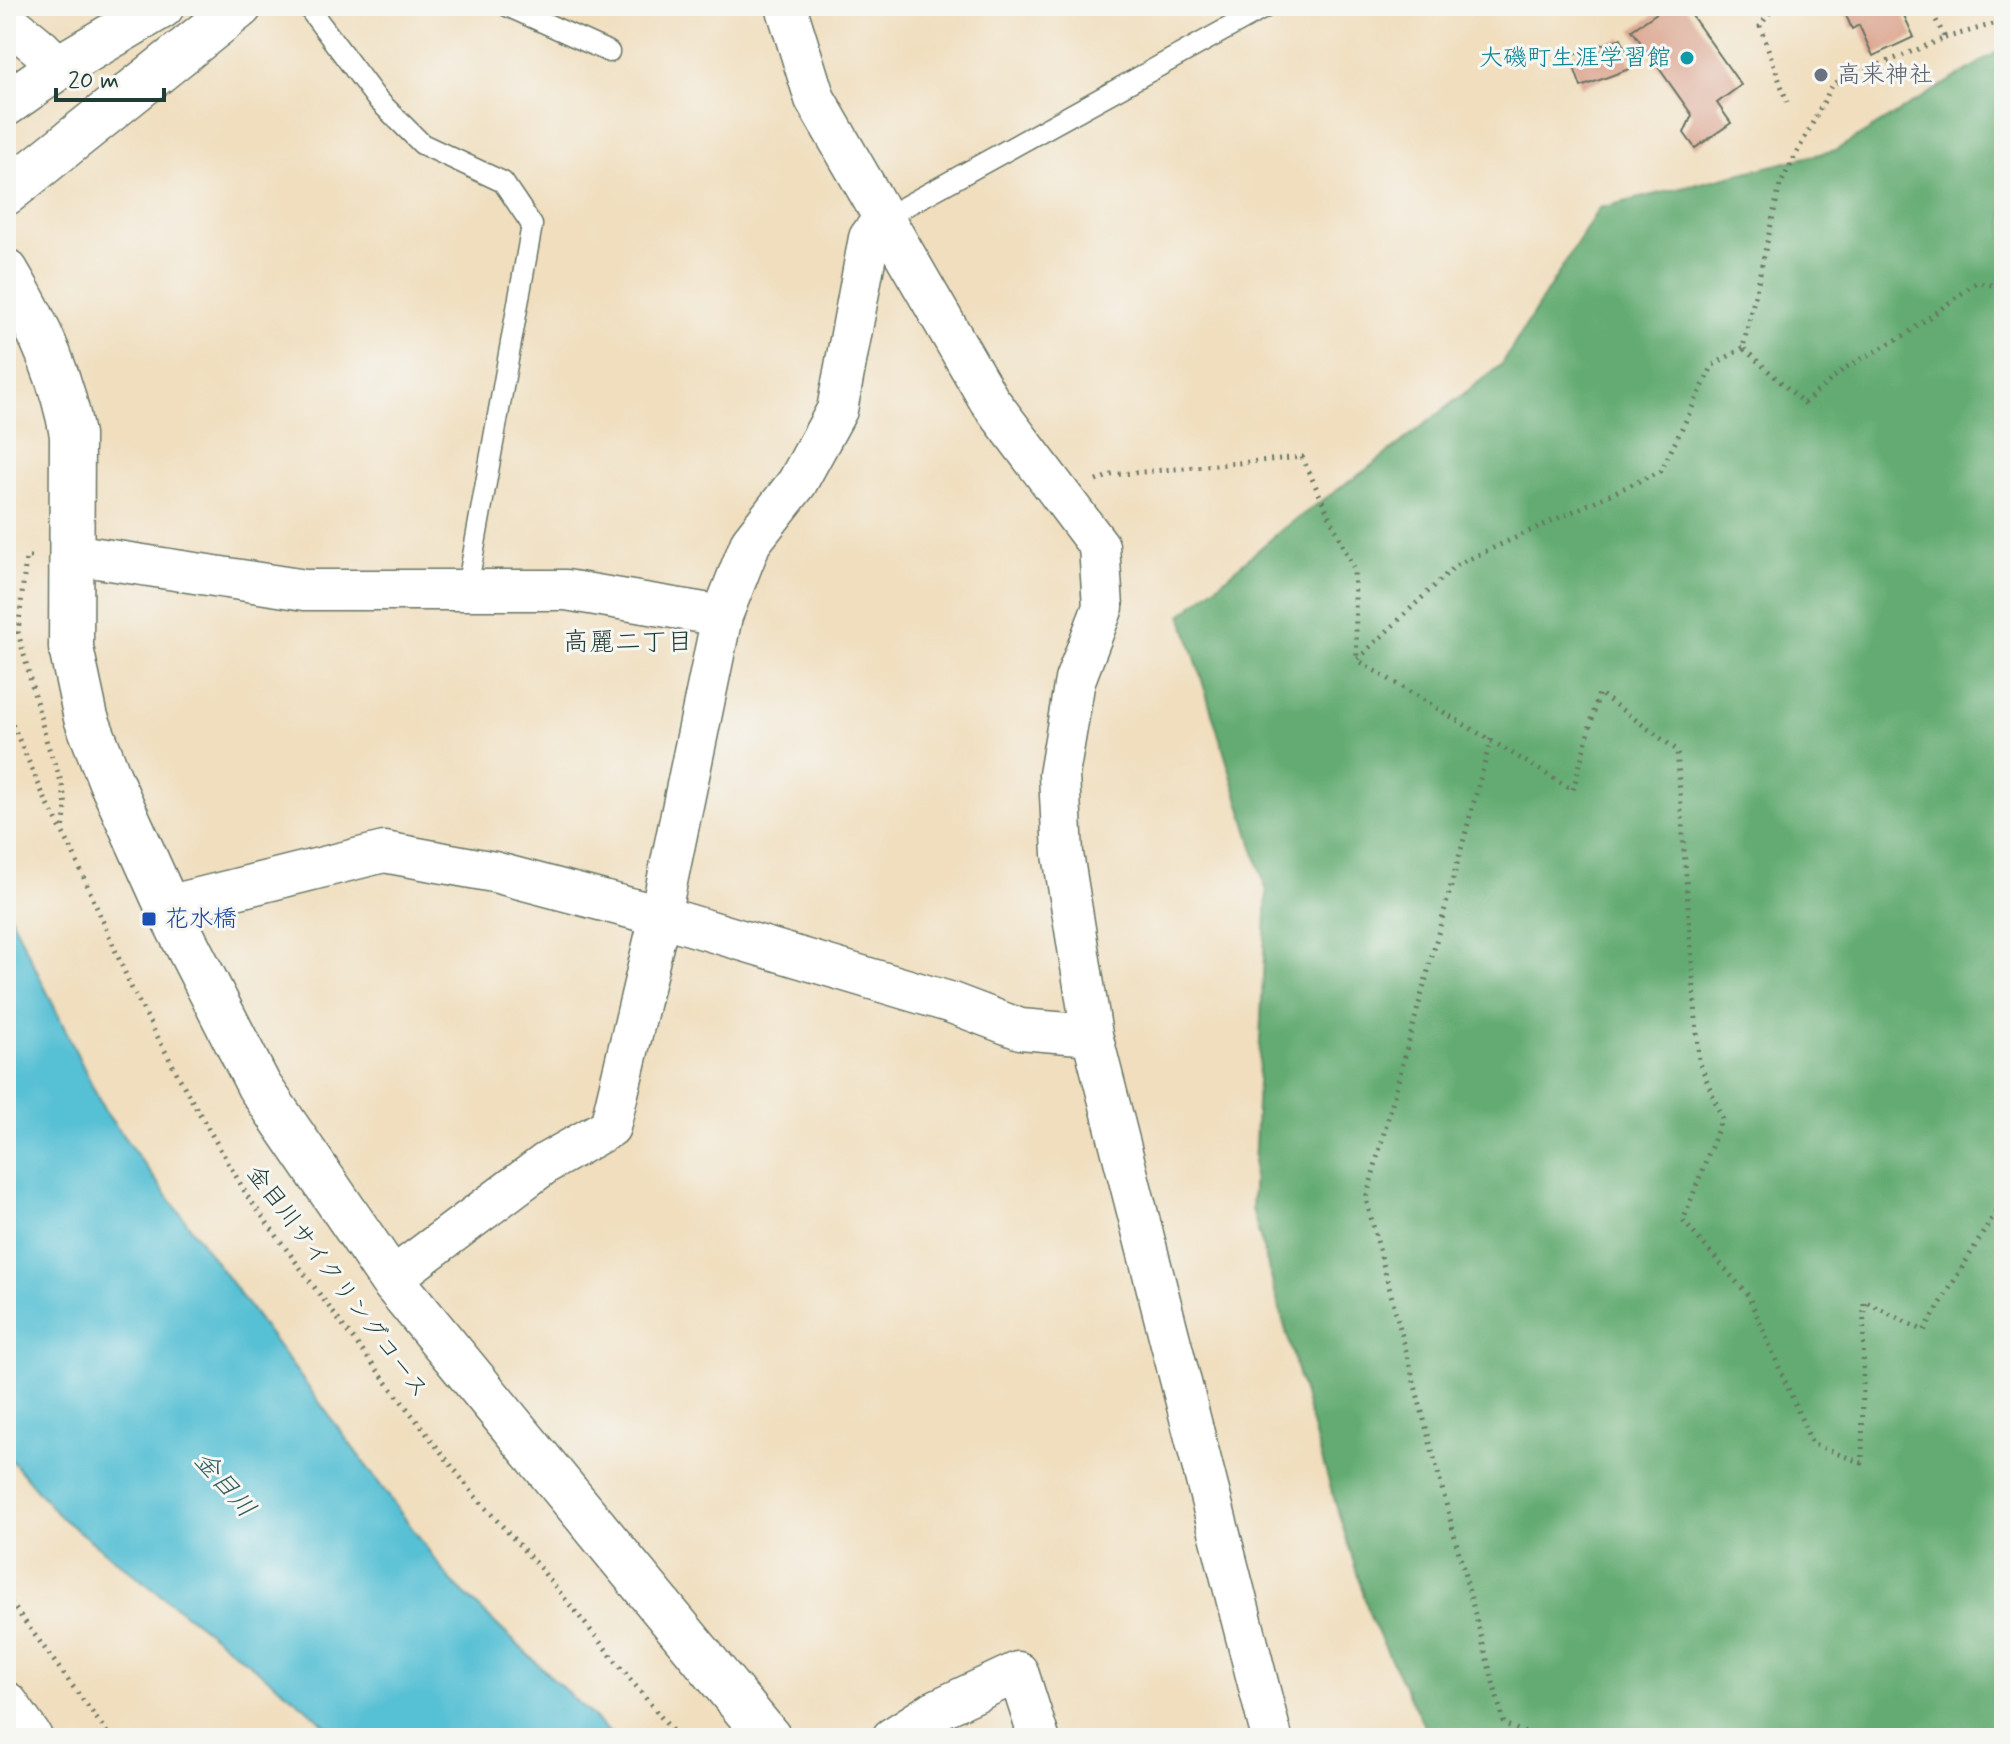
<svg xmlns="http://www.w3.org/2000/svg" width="2010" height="1744" font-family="Mynerve,'Klee One',sans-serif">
	<rect width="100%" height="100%" fill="#f6f6f2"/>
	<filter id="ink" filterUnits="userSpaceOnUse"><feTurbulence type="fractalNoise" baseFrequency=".0125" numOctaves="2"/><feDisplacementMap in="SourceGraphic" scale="16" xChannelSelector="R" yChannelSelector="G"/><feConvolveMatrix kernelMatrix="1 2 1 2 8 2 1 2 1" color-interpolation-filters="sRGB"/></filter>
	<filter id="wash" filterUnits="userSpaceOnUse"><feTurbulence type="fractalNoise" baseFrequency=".006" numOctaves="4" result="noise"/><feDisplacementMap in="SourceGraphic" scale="32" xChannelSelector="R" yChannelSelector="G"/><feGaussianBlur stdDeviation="1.8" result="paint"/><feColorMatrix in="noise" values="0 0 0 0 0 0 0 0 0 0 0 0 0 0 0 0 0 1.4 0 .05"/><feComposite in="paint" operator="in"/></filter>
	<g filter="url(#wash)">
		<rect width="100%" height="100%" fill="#f0debe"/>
		<path fill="#63ab72" stroke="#417453" stroke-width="2" d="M2004 48V1738H1430L1371 1619 1318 1446 1252 1209 1267 892 1182 615 1285 527 1367 469 1502 364 1599 208 1836 150Z"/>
		<path fill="#57c0d4" stroke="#3b7e84" stroke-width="2" d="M6 907 104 1110 451 1581 615 1738H340L300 1703 59 1516 6 1454Z"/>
		<g id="blocks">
			<path fill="#dba48e" d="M1667 6H1685L1741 85 1717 103 1731 123 1695 148 1684 133 1692 115 1632 30Z
				M1842 6H1908L1901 9 1914 37 1873 56 1859 25 1852 29Z
				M1621 38 1632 68 1581 87 1570 56Z"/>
		</g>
	</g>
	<g filter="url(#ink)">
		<use href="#blocks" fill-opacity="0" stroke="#687564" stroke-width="2"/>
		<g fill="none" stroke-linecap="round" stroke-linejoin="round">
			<defs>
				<path id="service" d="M307 6 376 98 422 144 503 182 532 225 467 589
					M507 6 609 52
					M884 218 1268 6"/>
				<path id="minor" d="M786 6 815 99 989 400 1099 546 1103 607 1075 680 1059 775 1063 854 1092 1035 1272 1738
					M6 20 40 48 59 67
					M71 554 305 590H566L722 616
					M167 906 384 852 494 872 660 916 949 1002 1020 1029 1092 1035
					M391 1279 546 1163 610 1127 660 916 722 616 751 542 797 483 837 410 869 238 884 218
					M892 1738 934 1711 1018 1672 1039 1738"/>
				<path id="tertiary" d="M6 271C37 322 62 376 72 435L71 648 86 718 111 782 167 906 259 1086 391 1279 769 1738"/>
				<path id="secondary" d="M6 1704 30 1738"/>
				<path id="trunk" d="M6 104 59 67 162 6
					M6 193 240 6"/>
			</defs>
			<use href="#service" stroke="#687564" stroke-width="23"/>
			<use href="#minor" stroke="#687564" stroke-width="43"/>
			<use href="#tertiary" stroke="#687564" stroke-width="47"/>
			<use href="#secondary" stroke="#687564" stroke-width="47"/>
			<use href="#trunk" stroke="#687564" stroke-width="47"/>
			<path stroke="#687564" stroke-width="5" stroke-dasharray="2 6" stroke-linecap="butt" d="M1774 6 1760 26 1787 102
				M1929 6 1945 38 1833 84 1780 185 1743 348 1804 403 1845 368 1905 335 1976 283 2004 286
				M1945 38 2004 21
				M1743 348 1713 365 1661 471 1456 565 1357 660 1573 790 1599 693 1677 750 1699 1061 1722 1118 1683 1221 1748 1295 1812 1444 1862 1463 1864 1301 1924 1331 2004 1198
				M1096 481 1111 475 1302 457 1354 569 1357 659
				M31 557H26L18 632 47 743 62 784 66 806 63 831
				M6 710 46 801 71 848 132 989 187 1092 248 1197 343 1326 475 1496 540 1568 678 1738
				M1491 739 1366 1199 1504 1724 1538 1738
				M6 1596 111 1738"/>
			<use href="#service" stroke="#fff" stroke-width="20"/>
			<use href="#minor" stroke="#fff" stroke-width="40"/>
			<use href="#tertiary" stroke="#fff" stroke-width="44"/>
			<use href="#secondary" stroke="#fff" stroke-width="44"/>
			<use href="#trunk" stroke="#fff" stroke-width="44"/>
		</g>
	</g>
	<circle fill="#0f9aa8" stroke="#f6f6f2" stroke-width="3" cx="1687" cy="58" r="8"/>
	<circle fill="#6b7280" stroke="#f6f6f2" stroke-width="3" cx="1821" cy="75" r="8"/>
	<rect fill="#1a4fb4" stroke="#f6f6f2" stroke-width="3" x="141" y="911" width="16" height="16" rx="4"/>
	<g text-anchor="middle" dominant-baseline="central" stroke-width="6" stroke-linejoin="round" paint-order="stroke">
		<g font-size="24" fill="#0d838f" stroke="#f6f6f2" text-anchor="end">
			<text x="1671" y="58">大磯町生涯学習館</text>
		</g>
		<g font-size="24" fill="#5b616d" stroke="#f6f6f2" text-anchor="start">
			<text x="1837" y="75">高来神社</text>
		</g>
		<g font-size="24" fill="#164399" stroke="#f6f6f2" text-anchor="start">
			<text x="165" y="919">花水橋</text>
		</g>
		<g font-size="24" fill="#1f3d34" stroke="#f6f6f2">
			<text transform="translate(337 1282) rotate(53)">金目川サイクリングコース</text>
		</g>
		<g font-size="26" fill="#1f3d34" stroke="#f6f6f2">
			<text x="628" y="643">高麗二丁目</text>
		</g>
		<g font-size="26" font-style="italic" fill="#2d5e5c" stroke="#f6f6f2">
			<text transform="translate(224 1485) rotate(49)">金目川</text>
		</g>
	</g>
	<rect width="2010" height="1744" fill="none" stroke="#f6f6f2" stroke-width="32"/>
	<path d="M56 88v12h108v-12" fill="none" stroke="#1f3d34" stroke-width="4"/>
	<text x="68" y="88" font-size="24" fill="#1f3d34" stroke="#f6f6f2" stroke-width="6" paint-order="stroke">20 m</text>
</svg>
